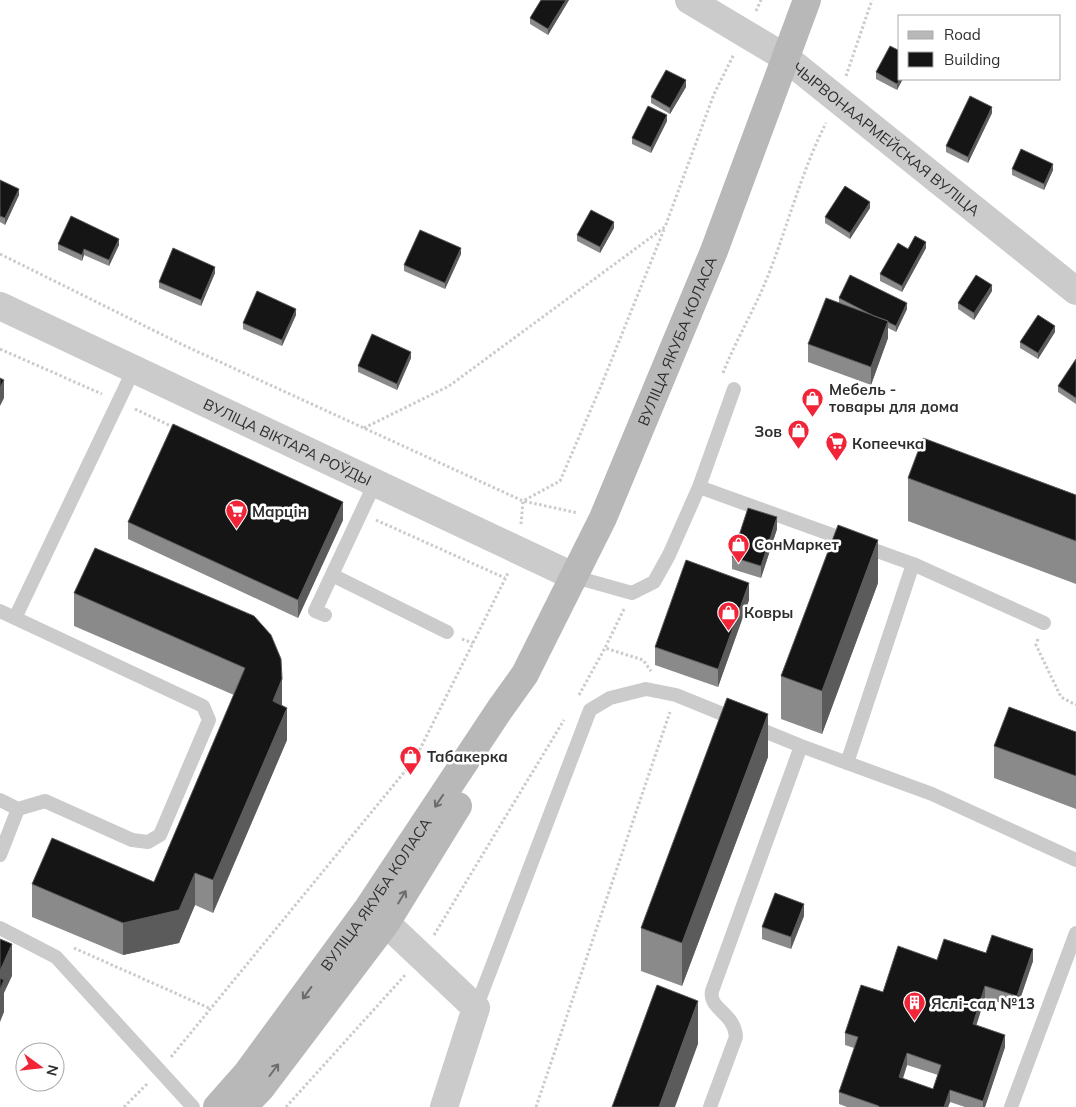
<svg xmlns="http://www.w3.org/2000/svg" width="1076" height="1107" font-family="Mulish,sans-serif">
	<rect width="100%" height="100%" fill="#fff"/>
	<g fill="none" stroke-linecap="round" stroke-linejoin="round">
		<path stroke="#cbcbcb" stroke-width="3" stroke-dasharray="2.5 2.5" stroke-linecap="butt" d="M756 11 761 0
			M846 76 872 0
			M0 254 183 345 523 501 578 513
			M0 349 102 394
			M723 373C735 342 752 314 765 283 787 230 800 174 826 123
			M135 409 175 428
			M364 428 449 386 665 227 714 94 734 54
			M376 520 505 578
			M521 524 523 501 560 481 601 386 665 227
			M624 609 605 648 643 660 651 671
			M462 639 473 643
			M1038 639 1036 645 1061 697 1076 705
			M579 695 605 648
			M434 935 564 720
			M74 948 211 1009
			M171 1057 415 759 508 573
			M124 1107 147 1084
			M286 1107 406 974
			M536 1107 670 712"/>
		<path stroke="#cbcbcb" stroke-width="14" d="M699 487 734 389
			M332 575 447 632
			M575 577 632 593 654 582 669 555 699 487 913 564 1044 623
			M0 611 203 706 209 720 160 835 148 842 132 840 45 801 18 809 0 800
			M325 615 315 611 375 483
			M15 618 134 369
			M847 763 913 564
			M0 855 18 809
			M0 928 56 957 193 1107
			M476 1008 590 710 610 698 646 689 676 695 801 746 932 794 1076 860
			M710 1107 736 1037C735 1013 708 1009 712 991L801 746
			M1011 1107 1076 933"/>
		<g stroke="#cbcbcb" stroke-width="28">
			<path id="s1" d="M689 0 786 58 1076 291"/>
			<path id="s2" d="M0 306 575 577"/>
			<path d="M386 923 476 1008 444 1107"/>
		</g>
		<g stroke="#b8b8b8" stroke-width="28">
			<path id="s3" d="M217 1107 247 1073 368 908 500 709 525 674 603 518 714 251 807 0"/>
			<path d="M243 1107 261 1088 386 923 458 806"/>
		</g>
	</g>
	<path fill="#8a8a8a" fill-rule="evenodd" d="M569 0 548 35 530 24V18Z
		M900 51 897 90 876 79V72Z
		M686 87 670 114 651 103V97Z
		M992 113 968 163 946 152V146Z
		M667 121 651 153 632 144V138Z
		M1012 169 1053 170 1044 190 1012 175Z
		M0 180 19 195 5 225 0 222Z
		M870 208 850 239 825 223V217Z
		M614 228 600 253 577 241V235Z
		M58 244 119 245 109 266 84 255 82 261 58 250Z
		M926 248 902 292 880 281V274L908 249Z
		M461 254 445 289 404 271V265Z
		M215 273 201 306 159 288V282Z
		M992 291 974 320 958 309V303Z
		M839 298 907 309 896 332 888 328V338L871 385 808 362V344L839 302Z
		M296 315 282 346 243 329V323Z
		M1055 332 1038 359 1020 348V342Z
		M411 358 397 390 358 372V366Z
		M1076 359V404L1058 392V386Z
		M908 478 1076 495V584L908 521Z
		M343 520 298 618 128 539V522Z
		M777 529 761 578 732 569V557Z
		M878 583 822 734 781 719V676Z
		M74 593 254 616 282 705 287 740 213 913 195 905 179 943 123 955 32 917V884L154 882 234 695 74 626Z
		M749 600 718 687 655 665V647Z
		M1076 732V809L994 778V746Z
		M768 757 682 986 641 971V928Z
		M804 916 791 949 762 939V927Z
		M986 953 1033 961 1017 1008 985 998 976 1025 1005 1047 985 1107H965L950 1102 948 1107H847L839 1104V1092L854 1048 845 1045V1033L883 992 937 960ZM907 1065 938 1075 933 1089 903 1079Z"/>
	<path fill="#5b5b5b" d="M566 0H569L548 35V29Z
		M900 79H903L897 90V84Z
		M686 80V87L670 114V108Z
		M992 107V113L968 163V157Z
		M667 115V121L651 153V147Z
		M1053 164V170L1044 190V184Z
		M19 189V195L5 225V218Z
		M870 202V208L850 239V233Z
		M614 222V228L600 253V247Z
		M119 239V245L109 266V260Z
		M926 242V248L902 292V286Z
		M461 248V254L445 289V283Z
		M84 249V255L82 261V255Z
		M215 267V273L201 306V300Z
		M992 285V291L974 320V313Z
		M907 303V309L896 332V326Z
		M296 309V315L282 346V340Z
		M888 321V338L871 385V367Z
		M1055 326V332L1038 359V353Z
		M411 352V358L397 390V384Z
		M4 380V398L0 406V388Z
		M343 502V520L298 618V600Z
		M777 517V529L761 578V566Z
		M878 540V583L822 734V691Z
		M749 583V600L718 687V669Z
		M282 679V712L273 701Z
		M287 708V740L213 913V880Z
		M768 714V757L682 986V943Z
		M195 873V905L179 943 123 955V923Z
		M804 904V916L791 949V937Z
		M12 944V976L4 993V1012L0 1022V971Z
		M1033 949V961L1017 1008V996Z
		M985 986V998L973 1036V1024Z
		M698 1001V1044L675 1107H659Z
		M1005 1035V1047L985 1107H983V1101Z
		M907 1053V1065L899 1089V1077Z
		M950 1090V1102L948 1107H944Z"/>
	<path fill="#151515" stroke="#5b5b5b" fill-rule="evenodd" d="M541 0H566L548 29 530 18Z
		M890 46 900 51V79L897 84 876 72Z
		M666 70 686 80 670 108 651 97Z
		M970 96 992 107 968 157 946 146Z
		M648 106 667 115 651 147 632 138Z
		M1021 149 1053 164 1044 184 1012 169Z
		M0 180 19 189 5 218 0 216Z
		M845 186 870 202 850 233 825 217Z
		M591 210 614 222 600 247 577 235Z
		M71 216 119 239 109 260 84 249 82 255 58 244Z
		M420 230 461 248 445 283 404 265Z
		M915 236 926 242 902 286 880 274 898 243 908 249Z
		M173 248 215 267 201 300 159 282Z
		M850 275 907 303 896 326 888 322V321L874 316 839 298Z
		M976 275 992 285 974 313 958 303Z
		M257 291 296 309 282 340 243 323Z
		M826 298 888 321 871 367 808 344Z
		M1038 315 1055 326 1038 353 1020 342Z
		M372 334 411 352 397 384 358 366Z
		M1076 359V398L1058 386Z
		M0 378 4 380 0 388Z
		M173 424 343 502 298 600 128 522Z
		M923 438 1076 495V541L908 478Z
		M748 508 777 517 761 566 732 557Z
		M838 525 878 540 822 691 781 676Z
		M95 548 254 616 271 635 281 659 282 679 273 701 287 708 213 880 195 873 179 910 123 923 32 884 52 838 154 882 245 668 74 593Z
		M686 560 749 583 718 669 655 647Z
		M727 698 768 714 682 943 641 928Z
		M1009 707 1076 732V776L994 746Z
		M775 893 804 904 791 937 762 927Z
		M992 935 1033 949 1017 996 985 986 973 1024 1005 1035 983 1101 950 1090 944 1107H879V1106L839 1092 858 1037 845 1033 861 985 883 992 898 946 937 960 944 939 986 953ZM907 1053 941 1065 933 1089 899 1077Z
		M0 939 12 944 0 971Z
		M0 978 4 980 0 990Z
		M657 985 698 1001 659 1107H612Z"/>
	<defs><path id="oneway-shaft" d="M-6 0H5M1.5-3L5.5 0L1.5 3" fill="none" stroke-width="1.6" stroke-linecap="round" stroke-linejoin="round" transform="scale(1.25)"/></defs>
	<g stroke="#6c6c6c">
		<use href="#oneway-shaft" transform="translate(439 801) rotate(124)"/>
		<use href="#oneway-shaft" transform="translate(402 897) rotate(-59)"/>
		<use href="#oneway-shaft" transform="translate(307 993) rotate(126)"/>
		<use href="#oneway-shaft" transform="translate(274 1070) rotate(-53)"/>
	</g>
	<defs>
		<symbol id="shop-pin" viewBox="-11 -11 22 30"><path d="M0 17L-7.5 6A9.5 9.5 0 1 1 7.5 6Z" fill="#f12438" stroke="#fff"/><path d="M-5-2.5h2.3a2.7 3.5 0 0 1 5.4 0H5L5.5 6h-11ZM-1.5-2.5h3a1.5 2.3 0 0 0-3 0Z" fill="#fff"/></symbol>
		<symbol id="supermarket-pin" viewBox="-11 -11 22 30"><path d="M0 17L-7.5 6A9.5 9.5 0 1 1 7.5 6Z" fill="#f12438" stroke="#fff"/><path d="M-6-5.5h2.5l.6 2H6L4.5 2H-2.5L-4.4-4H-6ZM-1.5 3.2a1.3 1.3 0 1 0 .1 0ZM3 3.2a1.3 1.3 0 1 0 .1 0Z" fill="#fff"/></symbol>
		<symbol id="building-pin" viewBox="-11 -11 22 30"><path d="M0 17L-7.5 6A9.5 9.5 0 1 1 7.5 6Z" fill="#f12438" stroke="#fff"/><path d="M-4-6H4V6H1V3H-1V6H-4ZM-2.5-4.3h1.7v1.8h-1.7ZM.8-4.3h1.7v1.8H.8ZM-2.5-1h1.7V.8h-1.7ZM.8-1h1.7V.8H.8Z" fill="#fff"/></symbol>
	</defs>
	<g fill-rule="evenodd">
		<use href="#shop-pin" x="800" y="386" width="25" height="34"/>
		<use href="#shop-pin" x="786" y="418" width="25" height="34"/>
		<use href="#supermarket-pin" x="824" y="430" width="25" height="34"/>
		<use href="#supermarket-pin" x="224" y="498" width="25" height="34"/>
		<use href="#shop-pin" x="726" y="532" width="25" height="34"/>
		<use href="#shop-pin" x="716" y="600" width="25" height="34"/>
		<use href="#shop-pin" x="398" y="744" width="25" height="34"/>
		<use href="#building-pin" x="902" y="990" width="25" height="34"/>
	</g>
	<g text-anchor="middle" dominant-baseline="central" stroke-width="5" stroke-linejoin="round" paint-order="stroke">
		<g font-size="15" fill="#2e2e2e" stroke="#fff">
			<text stroke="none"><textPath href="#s1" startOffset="242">ЧЫРВОНААРМЕЙСКАЯ ВУЛІЦА</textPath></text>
			<text stroke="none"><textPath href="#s3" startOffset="898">ВУЛІЦА ЯКУБА КОЛАСА</textPath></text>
			<text stroke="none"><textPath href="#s2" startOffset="318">ВУЛІЦА ВІКТАРА РОЎДЫ</textPath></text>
			<text stroke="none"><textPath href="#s3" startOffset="266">ВУЛІЦА ЯКУБА КОЛАСА</textPath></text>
		</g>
		<g font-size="15" font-weight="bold" fill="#2e2e2e" stroke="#fff" text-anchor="start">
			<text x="829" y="389">Мебель -<tspan x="829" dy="17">товары для дома</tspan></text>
			<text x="782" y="431" text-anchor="end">Зов</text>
			<text x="852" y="443">Копеечка</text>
			<text x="252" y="511">Марцін</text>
			<text x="754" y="544">СонМаркет</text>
			<text x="744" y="612">Ковры</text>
			<text x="427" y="756">Табакерка</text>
			<text x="931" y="1003">Яслі-сад №13</text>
		</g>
	</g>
	<rect x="898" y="15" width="162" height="65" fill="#ffffff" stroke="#ababab"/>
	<rect x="908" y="31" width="25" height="8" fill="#b8b8b8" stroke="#ababab"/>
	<text x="944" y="40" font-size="15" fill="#2e2e2e">Road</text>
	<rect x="908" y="52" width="25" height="15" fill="#151515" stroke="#ababab"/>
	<text x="944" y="65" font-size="15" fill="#2e2e2e">Building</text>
	<g transform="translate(40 1067) rotate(105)"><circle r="24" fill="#ffffff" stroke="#ababab"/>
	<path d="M0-4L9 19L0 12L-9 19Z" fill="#f12438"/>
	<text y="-8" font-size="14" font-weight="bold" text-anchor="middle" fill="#2e2e2e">N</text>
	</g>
</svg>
